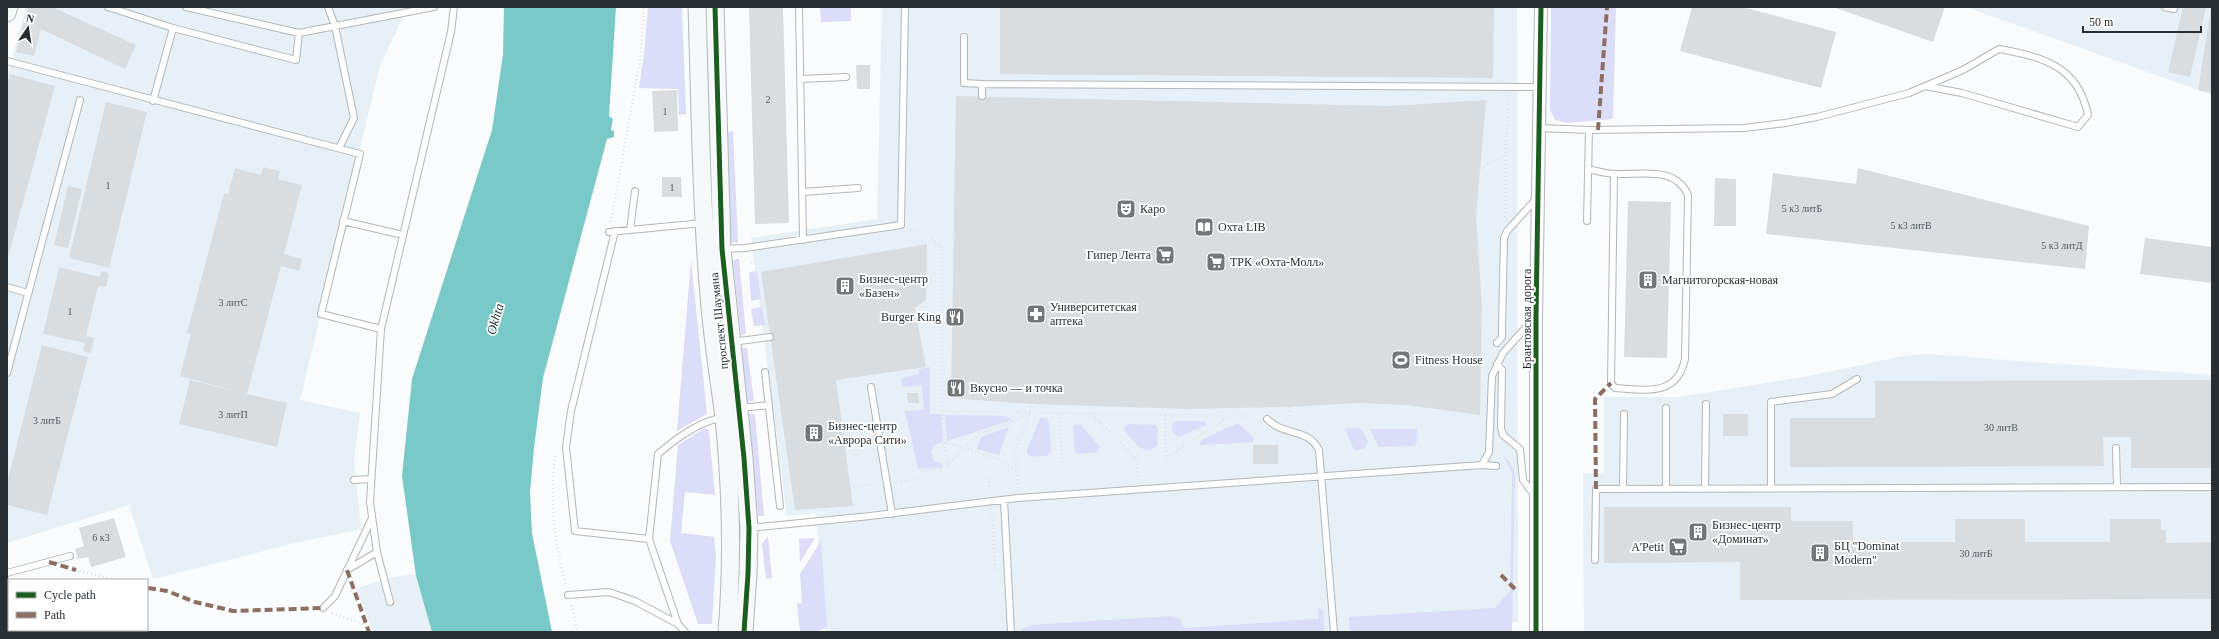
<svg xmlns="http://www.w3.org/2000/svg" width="2219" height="639" font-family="'Times New Roman',serif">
	<rect width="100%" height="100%" fill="#f9fbfd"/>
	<path fill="#e7f0f6" d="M26 7H408L380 65 300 400 360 413 354 460 361 529 295 543 153 579 129 505 7 543V77Z
		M882 7H1517L1518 622 1345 632H826L816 514 834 511 787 516 751 238 877 219Z
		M1966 7H2212V95L2198 90Z
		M1927 354 2212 375V632H1584L1583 473 1604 474V397H1679L1809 376 1903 356Z
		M415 574 432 632H373L356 589 383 579Z"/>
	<path fill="#dbddf9" d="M648 7H682L686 114 679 115 678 89 639 88 644 54Z
		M820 7H851V21L821 22Z
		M1551 7H1616L1613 119 1567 123 1555 120 1550 110Z
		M733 130 738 243 731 242 728 133Z
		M736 259H739L746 334 741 335 733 261Z
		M691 260 707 414 677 431Z
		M757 271 761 299 751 301 749 272Z
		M762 307 765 325 754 326 751 309Z
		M742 348H747L754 401 747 402Z
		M930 367V414H941L943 442 934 445 931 452 933 460 942 464V468L918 469 905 411 924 410 922 385 903 387 901 381 904 377 918 375 919 369Z
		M749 414H755L764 516H758Z
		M945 415 1006 416 1012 420 947 441Z
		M1040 418H1046L1049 422 1051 451 1047 456 1032 457 1027 454V450Z
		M1175 421H1204L1207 425 1178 437 1173 433 1172 425Z
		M1238 423 1254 438 1253 442 1200 445 1201 440Z
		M1075 424 1081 425 1100 447 1098 452 1079 454 1075 453 1073 428Z
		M1128 424 1155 425 1158 429 1157 446C1143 458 1132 439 1124 430L1125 426Z
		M1009 427 999 455 977 449 981 437Z
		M705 428 708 429 709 432 715 495 685 492 681 533 714 537 716 557 712 624H698L670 541 678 445Z
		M1345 428 1362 429 1368 442 1364 449 1354 450Z
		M1370 429H1417V442L1414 446 1379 447Z
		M1504 457 1509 461 1515 473 1512 632H1350L1349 617 1495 608 1510 591 1512 473Z
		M768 536 772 578 766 579 762 544Z
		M815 538 800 562 799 539Z
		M821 541 827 627 817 632H800L797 604 802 603 800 574Z
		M1318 607 1323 611 1324 632H1021L1022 629 1031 625 1172 616 1180 619 1184 628 1319 619Z"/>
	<path fill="#79c9c8" d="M504 7H616L609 116 613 119 611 130 614 131V137L607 139 543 378 534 448 530 492 532 533 552 632H432L416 576 402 476 412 379 492 130 503 54Z"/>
	<path fill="#dadde0" d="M28 7H52L136 45 125 69 41 29 34 56 16 52Z
		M749 7H783L789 223 755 224Z
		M1000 7H1494L1493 78 1000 74Z
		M1692 7H1742L1836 32 1821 88 1680 51Z
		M1833 7H1945L1933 42Z
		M2183 7H2206L2190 77 2168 72Z
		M2211 8H2212V93L2198 90Z
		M856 65H870V89H857Z
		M10 74 55 86 7 261V86Z
		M677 90 678 131 654 132 652 91Z
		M956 96 1390 106 1486 100 1476 217 1482 307 1480 415 1406 405 1357 403 1290 407 1187 409 1033 404 951 398Z
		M106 102 147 112 109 268 69 258Z
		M263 167 280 171 278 179 302 185 284 254 302 259 299 271 281 266 247 394 287 403 277 447 179 424 190 380 239 392 180 376 191 334 187 333 224 193 228 194 235 168 261 175Z
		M1858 168 2089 226 2085 269 1766 234 1773 173 1856 184Z
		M662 177H681L682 197H662Z
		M1715 178 1736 179V226H1714Z
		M68 186 82 189 68 248 54 245Z
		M1628 201 1671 202 1667 358 1624 357Z
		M2145 238 2212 247V283L2140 274Z
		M927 244 926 300 915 308 926 367 836 380 853 506 795 510 761 272Z
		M59 267 100 277 101 271 109 273 106 287 98 286 86 336 94 338 91 353 83 351 85 343 43 334Z
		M42 345 88 357 47 515 7 505V483Z
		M2212 380V468H2131V437H2103L2104 466 1790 467V418H1875V381Z
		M907 393H918L919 403H908Z
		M1723 414H1748V436H1723Z
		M1253 445H1278V464H1253Z
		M1604 507H1791V521H1853V542H1955V519H2025V542H2110V519H2161V530H2166V543L2212 542V599L1740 600V562L1604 563Z
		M114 518 126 557 91 567 88 557 78 559 75 549 84 546 79 528Z
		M58 630H99L100 632H54Z"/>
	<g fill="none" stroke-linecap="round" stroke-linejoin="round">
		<defs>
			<path id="lane" d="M108 7 173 28 296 60 299 33
				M186 7 299 33 434 7
				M328 7 335 26 354 118 339 148
				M799 7 803 240
				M2165 7 2174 9V7
				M964 37V83L982 84
				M7 61 360 154 321 314 381 329
				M801 79 846 77
				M982 96V84L1540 87
				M153 101 173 28
				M1539 128 1589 130 1744 128 1785 123 1817 117 1909 93 1963 70 1999 49C2042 57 2078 65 2088 115L2078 127 1962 93 1925 86
				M1588 169C1597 171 1607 174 1616 174 1642 175 1675 166 1688 195L1685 359C1677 397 1646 390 1615 388L1611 383 1614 174
				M803 192 858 188
				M343 221 403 235
				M1587 221 1589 130
				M630 230 635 191
				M615 231 571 411 566 447 575 531 649 539
				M609 232 703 223
				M724 249 745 248 901 225 905 7
				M7 287 28 293
				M732 342 770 337
				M1497 343 1502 337V328L1504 238 1507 231 1537 198
				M1497 364 1502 370 1501 428 1503 435 1520 449 1523 480 1534 495
				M765 372 780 506
				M7 373 80 100
				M871 387 892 514
				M740 408 769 405
				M1267 419C1285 437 1307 427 1319 450L1334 632
				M2116 448 2117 487
				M1482 465 1489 452 1492 376 1503 353 1535 317
				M354 480 371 479
				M1623 489 1624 414
				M1666 489V408
				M1705 489 1706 404
				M1771 489V402L1832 394 1857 379
				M1004 500 1011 632
				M750 528 870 516 1018 498 1482 465 1496 466
				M1595 560 1596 489 2212 487
				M347 570 377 552
				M7 573 70 556
				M568 595 609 592 635 601 678 624
				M390 602 377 552 370 502 381 329 451 32 454 7
				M323 608 335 596 372 518
				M685 632 678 624 649 539 658 454C674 440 701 420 722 418"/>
			<path id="street" d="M1536 632V316L1541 7"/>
			<path id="secondary" d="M697 7C700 103 701 200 709 296 712 337 719 378 724 418 731 490 733 560 727 632
				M715 7 722 249 744 458 749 528 748 574 744 632
				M7 13 9 7"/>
		</defs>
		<use href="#lane" stroke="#b3b7ba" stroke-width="8"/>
		<use href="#street" stroke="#b3b7ba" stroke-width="14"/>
		<use href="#secondary" stroke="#b3b7ba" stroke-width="19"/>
		<path stroke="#e0e2e3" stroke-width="2.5" stroke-dasharray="1 3" stroke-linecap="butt" d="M1480 169 1505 155
			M1505 217V155L1509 97
			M611 222 641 54 644 7
			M910 229 927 237
			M932 238 942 248V411L1246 416
			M750 263 756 262
			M942 411 947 465
			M1060 414 1062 464
			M1092 414 1137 460 1138 479
			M1165 415 1166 458
			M1290 416V407
			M945 442 998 459 1016 471
			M555 456C550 500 554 542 566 585
			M1166 458 1229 417
			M947 465 979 434 1010 423 1027 414
			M989 478 990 491
			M896 482 920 479
			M850 487 877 484
			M1018 488 1015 451 1033 404
			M992 512 995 571
			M74 566 76 570 116 580
			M147 587 148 588
			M571 605 578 632
			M332 613 366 625
			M827 632 845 627"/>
		<use href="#lane" stroke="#fefeff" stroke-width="6"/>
		<use href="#street" stroke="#fefeff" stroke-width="12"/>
		<use href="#secondary" stroke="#f6f9fa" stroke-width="17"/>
		<path stroke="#8d6e63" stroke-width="4" stroke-dasharray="8 4" stroke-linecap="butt" d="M1598 130 1607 7
			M1596 489 1595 399 1611 383
			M49 562 76 570
			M347 570 369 632
			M1501 575 1515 589
			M148 588 167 591 195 602 233 611 323 608"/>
		<defs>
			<path id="cycleway" d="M715 7 722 249 744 458 749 528 748 574 744 632
				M1536 632V316L1541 7"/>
		</defs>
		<use href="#cycleway" stroke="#fff" stroke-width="8"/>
		<use href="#cycleway" stroke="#1b5e20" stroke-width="5"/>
	</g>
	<defs>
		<symbol id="theatre-square" viewBox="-11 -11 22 22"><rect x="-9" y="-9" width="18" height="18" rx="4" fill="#717679" stroke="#fff"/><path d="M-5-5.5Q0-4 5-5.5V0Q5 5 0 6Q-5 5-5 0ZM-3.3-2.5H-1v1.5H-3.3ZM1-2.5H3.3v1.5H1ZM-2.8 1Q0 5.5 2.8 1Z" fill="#fff"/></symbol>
		<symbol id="library-square" viewBox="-11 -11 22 22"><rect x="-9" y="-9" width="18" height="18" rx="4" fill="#717679" stroke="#fff"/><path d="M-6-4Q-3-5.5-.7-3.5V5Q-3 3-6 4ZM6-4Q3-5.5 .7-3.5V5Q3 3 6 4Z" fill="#fff"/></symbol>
		<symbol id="supermarket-square" viewBox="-11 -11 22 22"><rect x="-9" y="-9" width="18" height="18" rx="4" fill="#717679" stroke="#fff"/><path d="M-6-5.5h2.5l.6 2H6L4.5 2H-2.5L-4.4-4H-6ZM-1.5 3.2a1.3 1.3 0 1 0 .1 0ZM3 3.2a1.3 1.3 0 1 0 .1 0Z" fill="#fff"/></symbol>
		<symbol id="building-square" viewBox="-11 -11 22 22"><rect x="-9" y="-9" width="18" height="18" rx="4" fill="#717679" stroke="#fff"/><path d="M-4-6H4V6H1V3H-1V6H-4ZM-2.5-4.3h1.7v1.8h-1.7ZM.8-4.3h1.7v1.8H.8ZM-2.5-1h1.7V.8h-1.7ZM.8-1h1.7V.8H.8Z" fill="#fff"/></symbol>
		<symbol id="pharmacy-square" viewBox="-11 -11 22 22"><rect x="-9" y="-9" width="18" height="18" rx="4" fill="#717679" stroke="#fff"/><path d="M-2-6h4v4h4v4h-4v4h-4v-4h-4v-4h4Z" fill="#fff"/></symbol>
		<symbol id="restaurant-square" viewBox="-11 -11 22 22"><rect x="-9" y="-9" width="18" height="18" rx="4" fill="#717679" stroke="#fff"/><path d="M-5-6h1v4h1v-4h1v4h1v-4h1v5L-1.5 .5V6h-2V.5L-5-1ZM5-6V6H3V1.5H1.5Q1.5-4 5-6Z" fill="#fff"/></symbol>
		<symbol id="stadium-square" viewBox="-11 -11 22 22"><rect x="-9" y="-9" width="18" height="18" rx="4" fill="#717679" stroke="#fff"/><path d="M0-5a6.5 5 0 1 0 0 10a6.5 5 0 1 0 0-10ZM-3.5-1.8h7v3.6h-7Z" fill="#fff"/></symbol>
	</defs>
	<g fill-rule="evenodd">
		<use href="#theatre-square" x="1115" y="198" width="22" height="22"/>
		<use href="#library-square" x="1193" y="216" width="22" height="22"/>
		<use href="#supermarket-square" x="1154" y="244" width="22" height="22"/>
		<use href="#supermarket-square" x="1205" y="251" width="22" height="22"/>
		<use href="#building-square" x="1637" y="269" width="22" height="22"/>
		<use href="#building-square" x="834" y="275" width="22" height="22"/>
		<use href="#pharmacy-square" x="1025" y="303" width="22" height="22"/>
		<use href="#restaurant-square" x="944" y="306" width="22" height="22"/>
		<use href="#stadium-square" x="1390" y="349" width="22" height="22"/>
		<use href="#restaurant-square" x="945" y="377" width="22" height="22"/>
		<use href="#building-square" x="803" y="422" width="22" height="22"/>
		<use href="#building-square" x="1687" y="521" width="22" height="22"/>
		<use href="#supermarket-square" x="1667" y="536" width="22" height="22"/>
		<use href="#building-square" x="1809" y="542" width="22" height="22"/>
	</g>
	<g text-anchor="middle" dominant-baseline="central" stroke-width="3.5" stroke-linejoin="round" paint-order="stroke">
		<g font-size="10" fill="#545a5e">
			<text x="768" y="99">2</text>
			<text x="665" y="111">1</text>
			<text x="108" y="185">1</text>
			<text x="672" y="187">1</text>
			<text x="1802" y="208">5 к3 литБ</text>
			<text x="1911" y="225">5 к3 литВ</text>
			<text x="2062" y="245">5 к3 литД</text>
			<text x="233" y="302">3 литС</text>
			<text x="70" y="311">1</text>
			<text x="233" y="414">3 литП</text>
			<text x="47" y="420">3 литБ</text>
			<text x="2001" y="427">30 литВ</text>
			<text x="101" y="537">6 к3</text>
			<text x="1976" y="553">30 литБ</text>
		</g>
		<g font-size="12" fill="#282e32" stroke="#fff" text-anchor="start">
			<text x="1140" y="209">Каро</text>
			<text x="1218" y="227">Охта LIB</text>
			<text x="1151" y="255" text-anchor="end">Гипер Лента</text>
			<text x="1230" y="262">ТРК «Охта-Молл»</text>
			<text x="859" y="279">Бизнес-центр<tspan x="859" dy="14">«Базен»</tspan></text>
			<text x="1662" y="280">Магнитогорская-новая</text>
			<text x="1050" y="307">Университетская<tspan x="1050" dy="14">аптека</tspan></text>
			<text x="941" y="317" text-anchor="end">Burger King</text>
			<text x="1415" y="360">Fitness House</text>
			<text x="970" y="388">Вкусно — и точка</text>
			<text x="828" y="426">Бизнес-центр<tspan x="828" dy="14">«Аврора Сити»</tspan></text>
			<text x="1712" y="525">Бизнес-центр<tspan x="1712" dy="14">«Доминат»</tspan></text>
			<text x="1834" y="546">БЦ "Dominat<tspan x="1834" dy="14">Modern"</tspan></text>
			<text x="1664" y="547" text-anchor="end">A'Petit</text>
		</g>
		<g font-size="12" fill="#282e32" stroke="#fff">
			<text transform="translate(1527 319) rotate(-90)">Брантовская дорога</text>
			<text transform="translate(719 321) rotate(-96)">проспект Шаумяна</text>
		</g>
		<g font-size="13" font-style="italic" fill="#1a3332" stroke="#fff">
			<text transform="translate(495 319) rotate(-74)">Okhta</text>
		</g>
	</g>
	<rect width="2219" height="639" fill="none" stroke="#282e32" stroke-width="16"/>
	<rect x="8" y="579" width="140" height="52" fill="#ffffff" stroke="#a9abad"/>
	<rect x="16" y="592" width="20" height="6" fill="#1b5e20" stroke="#a9abad"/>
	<text x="44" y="599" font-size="12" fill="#282e32">Cycle path</text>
	<rect x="16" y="612" width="20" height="6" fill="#8d6e63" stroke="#a9abad"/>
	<text x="44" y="619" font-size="12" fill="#282e32">Path</text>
	<g transform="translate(28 28) rotate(13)" stroke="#ffffff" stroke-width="3" paint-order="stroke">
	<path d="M0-3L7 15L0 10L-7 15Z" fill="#282e32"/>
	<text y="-6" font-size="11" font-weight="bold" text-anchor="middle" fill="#282e32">N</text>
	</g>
	<path d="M2083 26v6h118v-6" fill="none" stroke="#282e32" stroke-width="2"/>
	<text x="2089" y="26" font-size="12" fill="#282e32" stroke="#ffffff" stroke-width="3" paint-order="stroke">50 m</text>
</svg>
